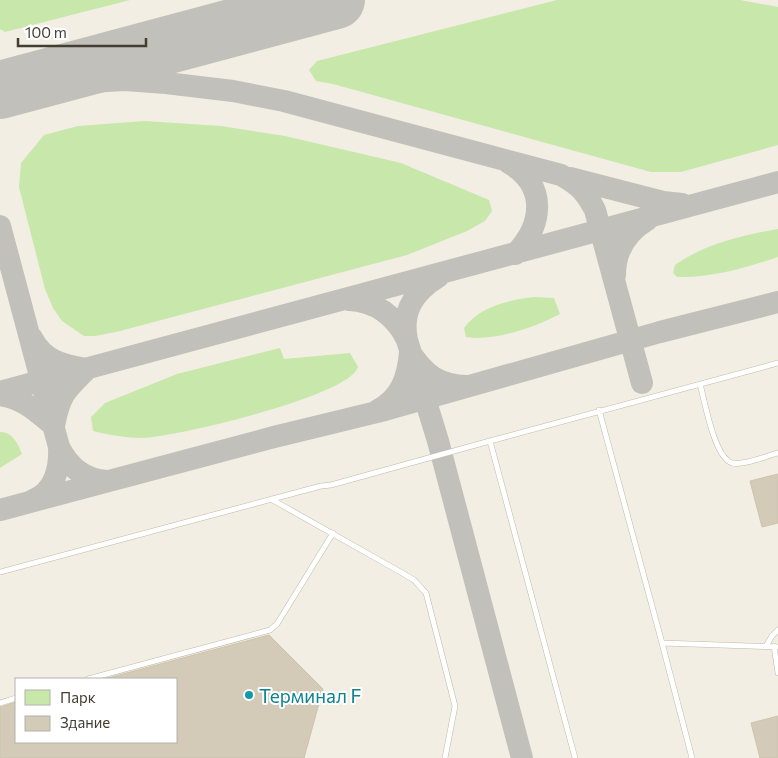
<svg xmlns="http://www.w3.org/2000/svg" width="778" height="758" font-family="Commissioner,sans-serif">
	<rect width="100%" height="100%" fill="#f2eee3"/>
	<path fill="#c8e7aa" d="M0 0H130L5 32 0 29Z
		M557 0H740L778 7V145L681 172H651L333 84 316 81 309 70 317 61Z
		M145 121 221 126 285 136 401 163 489 200 492 211 485 221 467 231 407 255 116 332 95 336H84L62 321 53 308 45 289 19 187 21 163 44 135 78 126Z
		M778 229V257C745 268 712 278 677 277L673 273 675 265C705 244 742 235 778 229Z
		M535 297 554 298 560 314C535 327 494 342 466 337L464 328C480 306 509 300 535 297Z
		M280 348 284 359 350 353 358 367C350 396 175 437 142 438 126 438 109 435 93 431L91 417 105 403 177 374Z
		M0 432C13 432 18 444 22 454L0 468Z"/>
	<g fill="none" stroke-linecap="round" stroke-linejoin="round">
		<path stroke="#c2c0bb" stroke-width="22" d="M0 82 21 84H54L125 80 166 83 233 91 284 101 561 175C580 186 585 191 595 210L642 383
			M509 163C548 186 543 225 515 254
			M570 178 663 202 682 204
			M0 226 59 447
			M615 275C615 250 627 232 647 220
			M349 300C375 301 396 316 407 340L438 441 522 758
			M407 340C401 311 414 292 438 277
			M0 392 778 182
			M0 395C24 399 36 411 54 426 60 394 65 391 87 369 63 365 44 361 32 338
			M378 410C401 398 408 377 410 352 425 375 439 385 467 386
			M33 500C55 492 60 467 59 447 69 467 84 480 107 481
			M0 510 274 437 385 410 660 332 778 302"/>
		<path stroke="#c2c0bb" stroke-width="58" d="M0 90 336 0"/>
	</g>
	<path fill="#d3cab8" stroke="#cec3ab" d="M778 474V523L762 527 750 481Z
		M269 635 323 689 304 758H0V707L16 702V742H176V679H104Z
		M778 716V758H760L751 723Z"/>
	<g fill="none" stroke-linecap="round" stroke-linejoin="round">
		<defs>
			<path id="service" d="M700 384C705 402 714 457 732 463 742 466 767 456 778 453
				M599 410 662 643
				M490 441 778 363
				M271 499 404 574 414 580 426 593 455 706 445 758
				M0 572 321 486 331 485 490 441 575 758
				M766 646 772 636 778 630
				M774 646 778 673
				M88 679 270 630 277 624 333 533
				M0 703 16 698
				M692 758 662 643 778 647"/>
		</defs>
		<use href="#service" stroke="#c0b9a8" stroke-width="6"/>
		<use href="#service" stroke="#fff" stroke-width="5"/>
	</g>
	<circle fill="#0f9aa8" stroke="#fff" stroke-width="2" cx="249" cy="695" r="5"/>
	<g text-anchor="middle" dominant-baseline="central" stroke-width="4" stroke-linejoin="round" paint-order="stroke">
		<g font-size="19" fill="#0d838f" stroke="#fff" text-anchor="start">
			<text x="259" y="695">Терминал F</text>
		</g>
	</g>
	<rect x="15" y="678" width="162" height="65" fill="#ffffff" stroke="#b4b2ad"/>
	<rect x="25" y="690" width="25" height="15" fill="#c8e7aa" stroke="#b4b2ad"/>
	<text x="60" y="703" font-size="15" fill="#433e33">Парк</text>
	<rect x="25" y="716" width="25" height="15" fill="#d3cab8" stroke="#b4b2ad"/>
	<text x="60" y="728" font-size="15" fill="#433e33">Здание</text>
	<path d="M18 38v8h128v-8" fill="none" stroke="#433e33" stroke-width="2.5"/>
	<text x="25" y="38" font-size="15" fill="#433e33" stroke="#ffffff" stroke-width="4" paint-order="stroke">100 m</text>
</svg>
